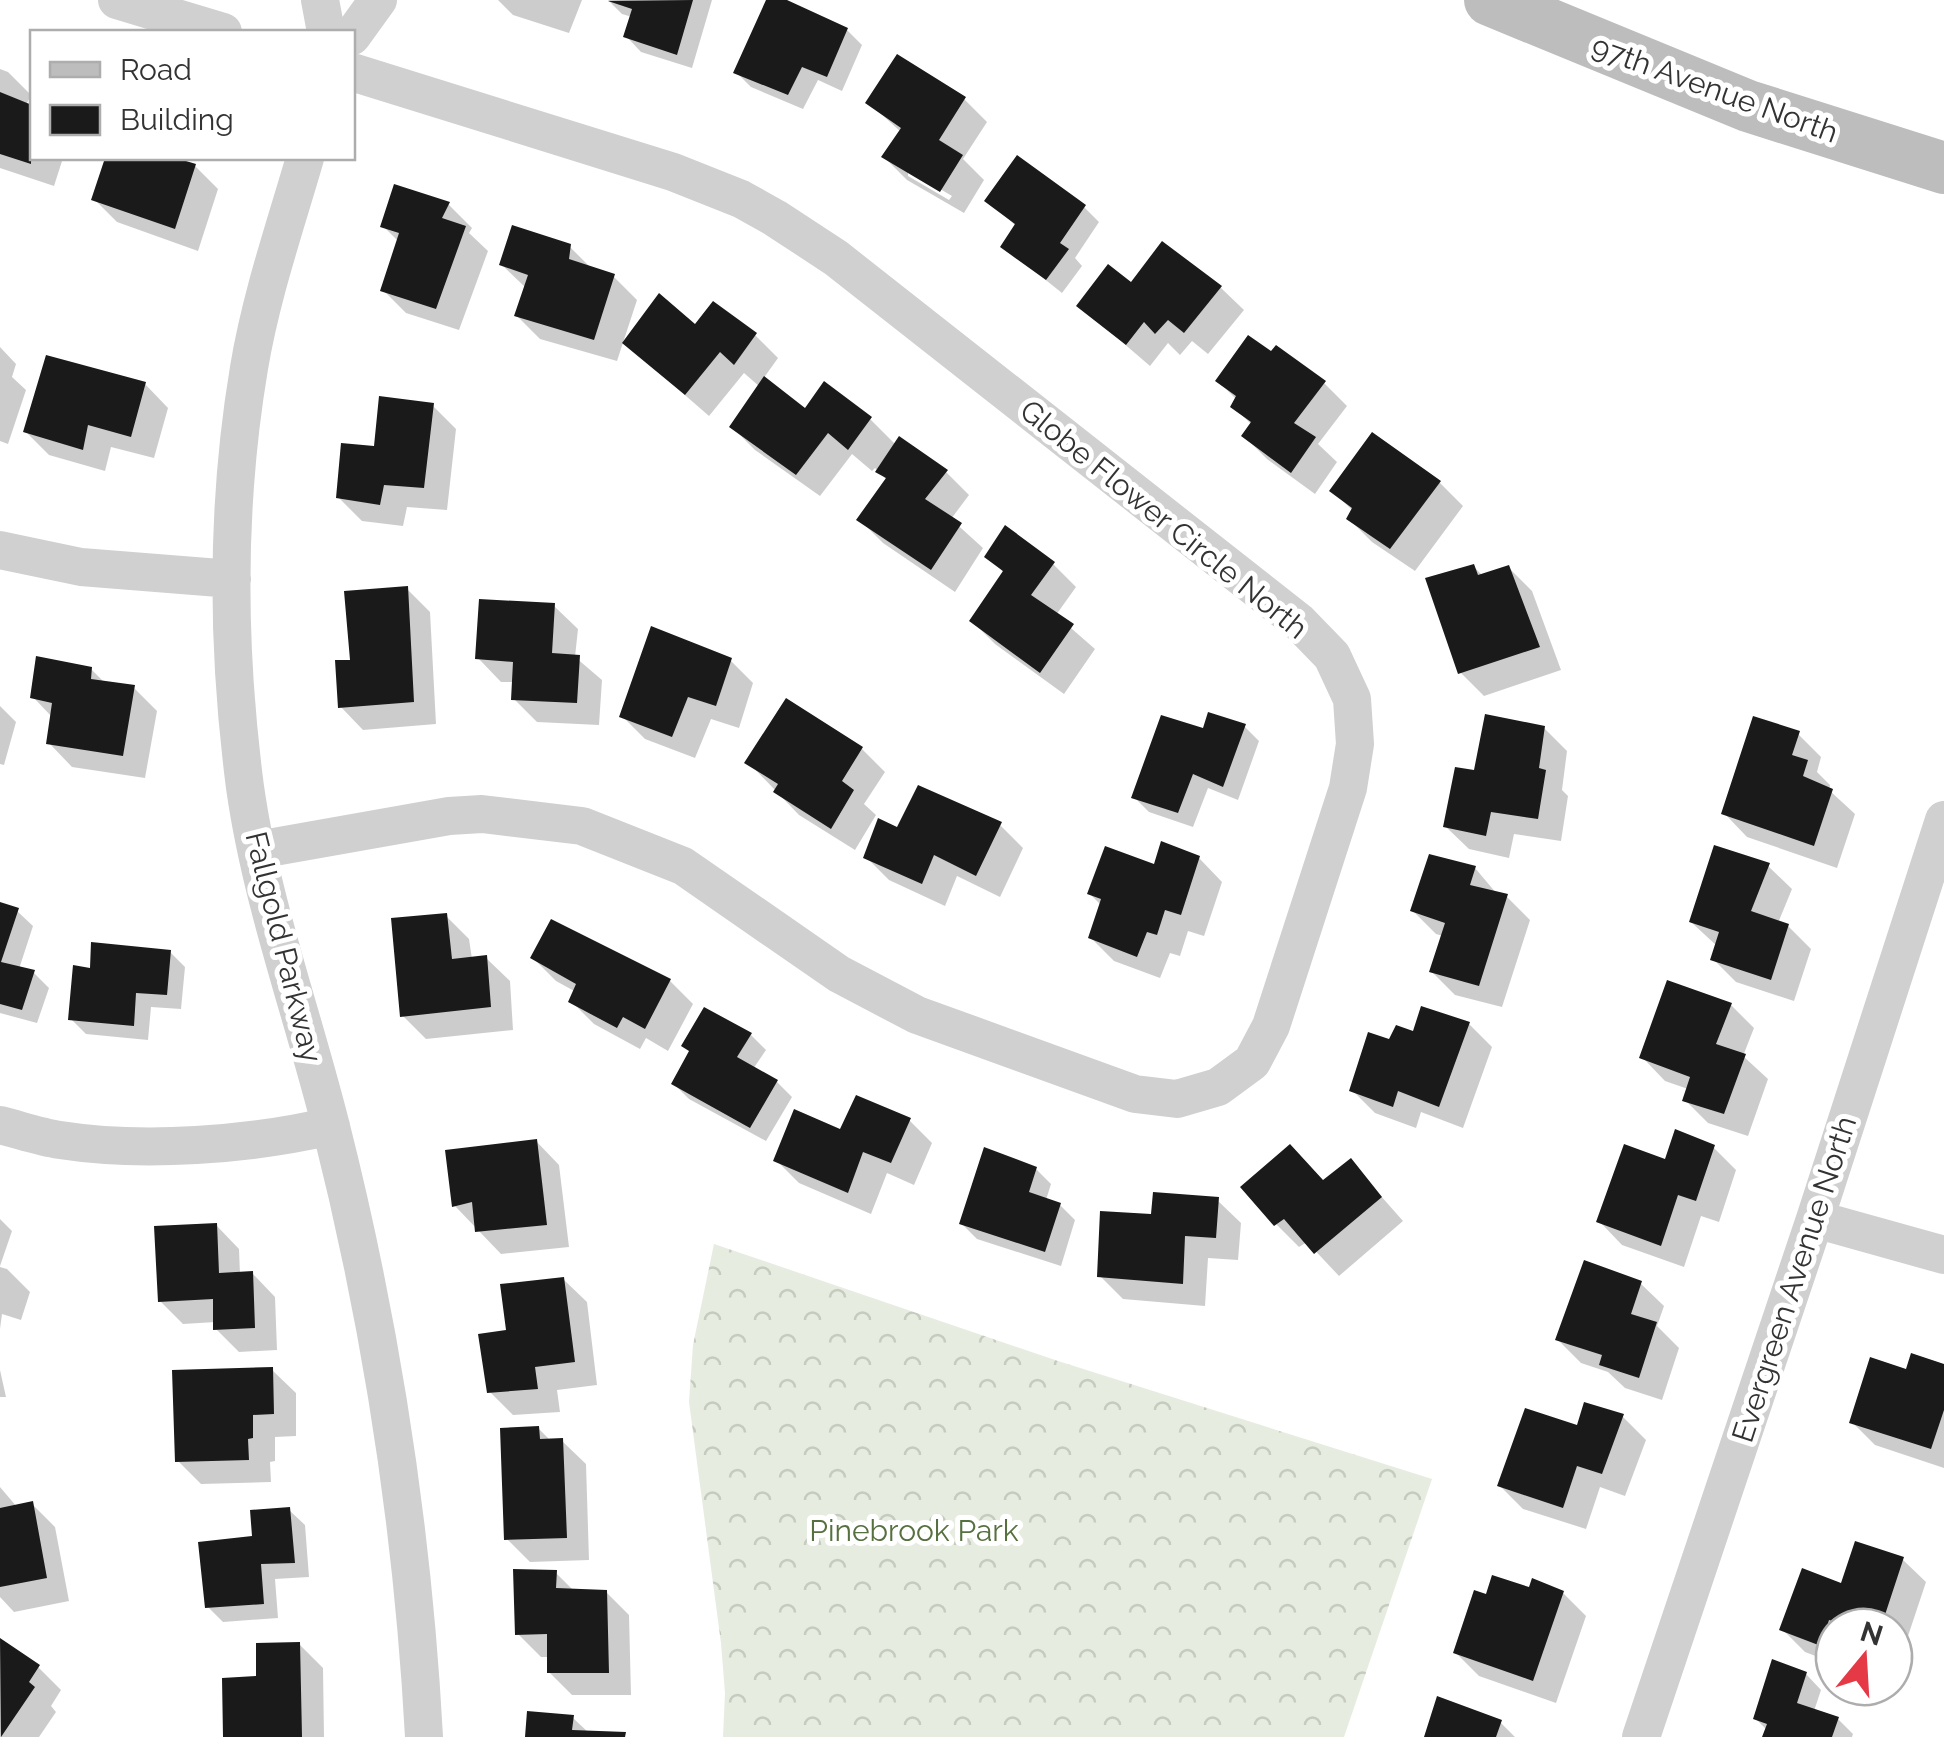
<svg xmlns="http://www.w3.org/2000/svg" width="1944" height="1737" font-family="Raleway,sans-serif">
	<defs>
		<pattern id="forest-crowns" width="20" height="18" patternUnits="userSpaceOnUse" patternTransform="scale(2.5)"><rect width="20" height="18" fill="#e6ecdf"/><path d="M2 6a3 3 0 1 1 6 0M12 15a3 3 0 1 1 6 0" fill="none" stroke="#c6cbc0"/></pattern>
	</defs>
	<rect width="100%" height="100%" fill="#fff"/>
	<path fill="url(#forest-crowns)" d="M714 1244 1058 1361 1432 1479 1344 1737H723L725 1693 721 1643 689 1402 693 1345Z"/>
	<path fill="#0003" fill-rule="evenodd" d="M498 0H582L569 33 513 15Z
		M608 0H712L692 68 641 52 626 36 632 17 622 14Z
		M769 0H781L847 30 862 45 842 91 818 80 803 109 751 87 736 72Z
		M0 69 8 72 31 95 26 105 32 107V158H63L54 186 0 168Z
		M964 99 987 122 963 159 984 180 964 213 907 180 884 157 901 132 868 102ZM908 170 952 196 949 200 908 176Z
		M108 158H171L195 166 218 189 198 251 117 222 94 199Z
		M396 187 449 205 472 228 469 233 488 251 459 330 406 313 383 290 399 242 383 226Z
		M987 200 1084 207 1099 222 1075 258 1082 266 1062 293 1003 246 1016 226Z
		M1163 244 1221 288 1244 310 1208 354 1192 341 1180 355 1168 343 1150 366 1079 305 1131 285Z
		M569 246 593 270 614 277 637 300 617 361 540 339 517 316 526 288 502 265Z
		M696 327 755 335 778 358 763 379 806 412 870 419 896 445 946 472 969 495 951 519 983 548 955 592 883 543 860 520 887 480 875 468 872 471 852 454 820 496 755 450 732 427 760 387 744 373 709 416 625 343Z
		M0 347 16 364 12 377 26 390 8 444 0 441Z
		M1276 348 1324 383 1347 406 1318 444 1337 462 1315 494 1267 459 1244 436 1252 425 1233 406 1237 400 1218 381 1272 354Z
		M145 384 168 408 154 458 111 447 105 471 49 455 26 432Z
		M433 406 456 429 447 510 407 507 403 526 362 521 338 497 376 449Z
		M1440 483 1463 506 1415 571 1372 542 1349 519 1353 511 1332 490Z
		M988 556 1053 564 1076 587 1056 615 1095 649 1064 694 995 644 972 621 1004 573Z
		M1473 566 1483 576 1509 568 1532 591 1561 670 1484 696 1461 673Z
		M407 589 430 612 436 724 363 730 340 706 353 662Z
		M554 606 578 629 575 657 602 680 599 725 537 722 514 699V682H501L478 658Z
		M730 660 753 683 739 728 711 719 695 758 645 739 622 716Z
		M91 669 106 684 134 688 157 711 145 778 72 767 49 743 52 717 33 697Z
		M0 706 16 722 4 765 0 764Z
		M1244 726 1259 741 1238 800 1208 788 1193 827 1149 812 1134 797 1205 732Z
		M1544 728 1567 751 1562 790 1568 796 1561 841 1514 834 1509 858 1469 849 1445 826 1476 773Z
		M1798 734 1821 757 1817 772 1830 785 1829 790 1855 814 1837 868 1747 837 1724 813Z
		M862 749 885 772 864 804 876 815 855 850 799 815 748 762Z
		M1000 825 1023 848 1000 897 957 876 945 906 889 880 866 857 898 830Z
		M1199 858 1222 882 1204 936 1188 931 1180 956 1170 953 1160 978 1114 961 1091 938 1101 905 1090 894 1155 868Z
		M1768 866 1792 889 1778 923 1788 926 1811 949 1794 1001 1736 982 1713 959 1717 946 1691 922Z
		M1475 868 1497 894 1507 897 1530 920 1502 1007 1455 995 1432 972 1443 936 1436 934 1413 911Z
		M0 905 17 911 33 926 19 969 34 973 49 988 37 1023 0 1013Z
		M446 916 469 939 472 959 486 958 510 981 513 1030 426 1039 403 1016Z
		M170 952 185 967 181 1009 151 1007 148 1040 86 1034 71 1019 93 971Z
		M533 958 670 981 693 1004 668 1051 646 1038 640 1049 594 1024 571 1001 576 992 556 981Z
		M1731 1005 1754 1028 1743 1056 1768 1079 1748 1136 1708 1123 1685 1100 1688 1089 1665 1081 1642 1057Z
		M1469 1024 1492 1047 1463 1128 1421 1112 1416 1128 1375 1113 1352 1090 1390 1042Z
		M751 1035 766 1050 753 1069 777 1082 792 1097 766 1141 689 1099 674 1084Z
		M909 1120 932 1143 914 1185 887 1173 871 1214 799 1183 776 1160 841 1132Z
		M536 1141 559 1165 569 1247 501 1254 455 1206Z
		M1713 1147 1736 1170 1719 1222 1701 1216 1684 1267 1622 1245 1599 1221 1667 1163Z
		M1350 1161 1403 1221 1339 1276 1307 1242 1299 1247 1276 1224Z
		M1036 1169 1051 1184 1046 1200 1060 1205 1075 1220 1061 1266 977 1239 962 1224Z
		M1217 1200 1241 1223 1238 1260 1208 1258 1205 1306 1123 1299 1100 1276 1153 1217Z
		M0 1219 12 1231 0 1266Z
		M216 1225 239 1249 240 1274 252 1273 275 1297 277 1350 239 1352 216 1329V1322L183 1324 160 1301Z
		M0 1267 7 1269 30 1292 21 1320 2 1314 0 1329Z
		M563 1279 587 1302 597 1385 557 1390 560 1412 513 1415 490 1392 508 1332Z
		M1640 1283 1664 1306 1657 1326 1679 1348 1662 1400 1625 1388 1608 1372 1581 1363 1558 1340Z
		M1944 1366V1468L1875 1445 1852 1422 1907 1372Z
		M0 1370 6 1397H0Z
		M272 1370 296 1393V1436L275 1437V1461L270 1462 271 1482 201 1484 178 1461Z
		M1623 1417 1646 1440 1625 1496 1600 1487 1586 1529 1523 1509 1500 1486 1578 1428Z
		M538 1428 551 1441H562L586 1464 589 1560 530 1562 507 1539Z
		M0 1487 17 1507 32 1504 55 1527 69 1601 14 1612 0 1597Z
		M289 1510 305 1525 309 1577 275 1579 278 1618 223 1622 208 1607 255 1538Z
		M1902 1559 1926 1582 1901 1657 1894 1655V1627H1834V1663L1805 1652 1782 1629Z
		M556 1573 574 1591 606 1592 629 1615 631 1695H572L549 1672V1657H541L518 1634Z
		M1531 1590 1563 1593 1586 1616 1556 1703 1479 1676 1456 1653 1487 1597Z
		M0 1641 38 1667 61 1690 51 1706 56 1712 39 1737H0Z
		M299 1644 323 1668 324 1737H226L258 1679Z
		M1806 1674 1821 1690 1814 1711 1838 1719 1853 1734 1852 1737H1765L1767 1730 1756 1719Z
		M573 1718 589 1733 627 1737H527Z
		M1500 1722 1515 1737H1426Z"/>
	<path fill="#1a1a1a" d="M693 0 677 55 623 37 632 9 608 1Z
		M766 0H787L848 28 827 77 802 67 788 95 733 73Z
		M897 54 966 97 939 140 963 155 940 192 881 157 901 128 865 103Z
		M0 92 32 105 31 164 0 154Z
		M1017 155 1086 205 1060 243 1069 249 1046 280 1000 247 1015 224 984 201Z
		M105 158H176L196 164 175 229 91 200Z
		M394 184 450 202 442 218 466 226 436 309 380 291 399 233 380 227Z
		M512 225 571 244 569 259 615 274 594 340 514 316 528 275 499 265Z
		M1162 241 1222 286 1184 333 1168 320 1155 334 1144 322 1126 345 1076 306 1108 264 1131 282Z
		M659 293 695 324 713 301 757 333 734 365 720 352 685 395 622 343Z
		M1248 335 1271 351 1276 345 1326 381 1294 423 1316 437 1291 473 1241 436 1251 422 1230 407 1236 396 1215 381Z
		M46 355 146 382 131 437 88 425 83 450 23 432Z
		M764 376 805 408 824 381 872 417 848 450 828 433 796 475 729 427Z
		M379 396 434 403 424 488 384 485 380 505 336 498 341 443 374 446Z
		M1372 432 1441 481 1390 549 1346 519 1352 508 1329 491Z
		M899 436 948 470 925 499 962 523 931 570 856 520 886 478 875 472Z
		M1005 525 1055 562 1031 595 1074 624 1040 673 969 621 1003 571 984 557Z
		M1474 564 1478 575 1509 565 1540 647 1458 674 1425 578Z
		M408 586 414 702 338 708 335 660H350L344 591Z
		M479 599 555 603 552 653 580 655 577 703 511 700 513 662 475 659Z
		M651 626 732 658 716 706 688 697 672 737 619 717Z
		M36 656 92 667 91 679 135 685 123 756 46 744 52 703 30 698Z
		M786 698 863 747 842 781 854 790 831 829 773 792 778 784 744 763Z
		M1208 712 1246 724 1223 787 1193 774 1178 813 1131 798 1161 715 1203 728Z
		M1485 714 1545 726 1539 768 1546 770 1538 819 1491 812 1486 836 1443 827 1455 767 1474 770Z
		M1753 716 1800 731 1792 755 1808 760 1803 776 1833 789 1814 846 1721 814Z
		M918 785 1002 822 976 876 934 855 922 884 863 858 878 818 897 827Z
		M1161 841 1200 856 1181 915 1165 910 1157 935 1147 932 1137 957 1088 938 1101 899 1087 894 1105 846 1154 864Z
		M1714 845 1770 863 1751 911 1789 924 1771 980 1710 960 1719 932 1689 922Z
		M1429 854 1476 866 1470 885 1508 894 1479 986 1429 972 1445 923 1410 911Z
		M0 902 19 908 1 962 35 970 22 1010 0 1004Z
		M447 913 452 959 487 955 491 1007 400 1017 391 918Z
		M551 919 671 979 645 1029 623 1017 617 1028 568 1002 576 984 530 958Z
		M91 942 171 950 167 995 136 993 134 1026 68 1020 73 965 90 968Z
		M1667 980 1732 1003 1716 1044 1746 1054 1724 1114 1682 1101 1690 1077 1639 1058Z
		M1421 1006 1470 1022 1439 1107 1398 1091 1393 1107 1349 1091 1368 1032 1389 1039 1396 1025 1413 1031Z
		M704 1007 752 1033 737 1057 778 1080 750 1128 671 1084 689 1051 681 1046Z
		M856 1095 911 1118 891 1163 863 1152 848 1193 773 1161 794 1109 840 1129Z
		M1675 1129 1715 1145 1696 1201 1678 1195 1661 1246 1596 1222 1624 1144 1665 1159Z
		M537 1139 547 1225 475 1232 472 1202 452 1207 445 1150Z
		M1290 1144 1323 1180 1351 1158 1382 1197 1314 1254 1284 1219 1274 1226 1240 1187Z
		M984 1147 1037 1167 1029 1192 1061 1203 1045 1252 959 1224Z
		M1153 1192 1219 1197 1216 1238 1185 1236 1183 1284 1097 1277 1100 1211 1151 1214Z
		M217 1223 219 1273 253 1271 255 1328 213 1330V1299L158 1302 154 1226Z
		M1584 1260 1642 1281 1631 1314 1657 1322 1639 1378 1599 1365 1602 1355 1555 1340Z
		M564 1277 575 1362 535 1367 538 1389 487 1393 478 1334 506 1330 500 1284Z
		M1911 1353 1944 1364V1410L1931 1449 1849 1423 1870 1357 1906 1369Z
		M273 1367 274 1414 253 1415V1438L248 1439 249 1460 175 1462 172 1370Z
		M1584 1402 1624 1414 1602 1474 1577 1466 1563 1508 1497 1486 1525 1408 1577 1425Z
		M539 1426 540 1439 563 1438 567 1538 504 1540 500 1428Z
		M33 1501 47 1578 0 1587V1508Z
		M290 1507 295 1563 261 1564 264 1604 205 1608 198 1542 252 1536 250 1510Z
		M1855 1541 1904 1557 1881 1627H1851L1829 1620 1821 1646 1779 1630 1802 1568 1841 1583Z
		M513 1569 557 1570 556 1588 607 1590 609 1673H547V1634L515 1635Z
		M1492 1575 1529 1587 1532 1578 1564 1591 1533 1681 1453 1653 1474 1590 1486 1594Z
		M0 1638 40 1665 29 1682 35 1687 1 1737Z
		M300 1642 302 1737H223L222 1678 256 1676V1643Z
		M1772 1659 1807 1672 1797 1703 1839 1717 1832 1737H1762L1767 1724 1753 1719Z
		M1437 1696 1502 1720 1496 1737H1424Z
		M527 1711 574 1715 572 1730 626 1732 625 1737H525Z"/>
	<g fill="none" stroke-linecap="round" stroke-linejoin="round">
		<path stroke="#d0d0d0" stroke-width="38" d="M117 0 223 32
			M320 0 326 32
			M352 36 378 0
			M305 158C285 227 261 296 249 368 226 505 227 649 245 787 261 901 302 1012 330 1123 381 1324 413 1530 424 1737
			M0 550 81 567 232 579
			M257 850 449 816 482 814 582 826 683 866 839 974 917 1015 1135 1094 1177 1099 1218 1087 1252 1062 1271 1026 1348 788 1355 744 1352 699 1332 656 1299 622 836 258 775 218 741 199 673 172 352 72
			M0 1125C20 1130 40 1137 60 1140 143 1153 250 1145 331 1126
			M1815 1219 1944 1255
			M1641 1737 1815 1219 1944 820"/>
		<path stroke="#bdbdbd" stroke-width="52" d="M1490 0 1748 106 1944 168"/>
	</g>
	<g text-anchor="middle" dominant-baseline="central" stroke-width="10" stroke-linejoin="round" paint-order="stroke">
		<g font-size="30" fill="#333" stroke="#fff">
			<text transform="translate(1715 89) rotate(20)">97th Avenue North</text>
			<text transform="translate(1164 519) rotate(39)">Globe Flower Circle North</text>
			<text transform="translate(284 947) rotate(76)">Fallgold Parkway</text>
			<text transform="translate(1794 1279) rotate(-72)">Evergreen Avenue North</text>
		</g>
		<g font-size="30" fill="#56703f" stroke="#fff">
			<text x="914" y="1530">Pinebrook Park</text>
		</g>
	</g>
	<rect x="30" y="30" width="325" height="130" fill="#ffffff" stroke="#adadad" stroke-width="2.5"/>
	<rect x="50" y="62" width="50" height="15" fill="#bdbdbd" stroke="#adadad" stroke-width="2.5"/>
	<text x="120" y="80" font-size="30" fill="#333333">Road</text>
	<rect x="50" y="105" width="50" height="30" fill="#1a1a1a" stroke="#adadad" stroke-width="2.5"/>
	<text x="120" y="130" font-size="30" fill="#333333">Building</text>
	<g transform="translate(1864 1657) rotate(18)"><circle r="48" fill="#ffffff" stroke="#adadad" stroke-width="2.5"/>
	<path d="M0-8L18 38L0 25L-18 38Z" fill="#e63946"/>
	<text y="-15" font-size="28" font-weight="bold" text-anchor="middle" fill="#333333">N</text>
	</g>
</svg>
